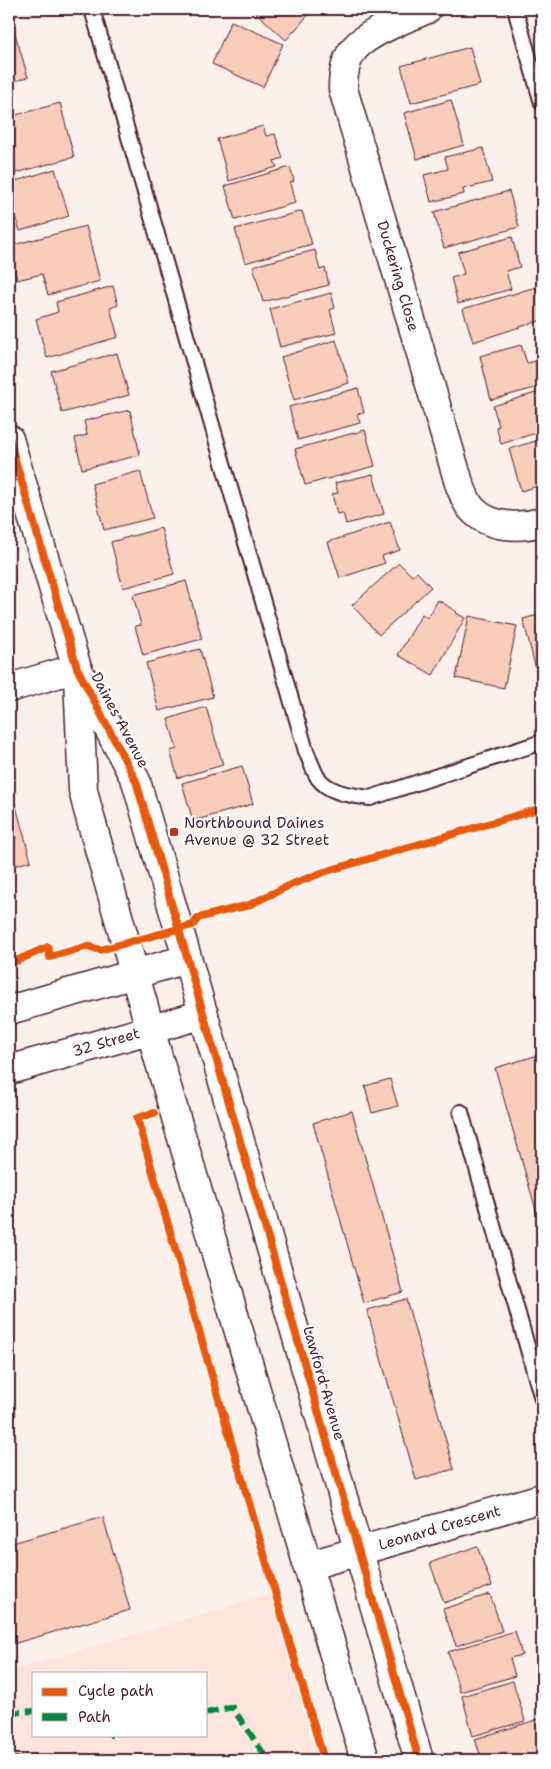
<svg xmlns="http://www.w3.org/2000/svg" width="551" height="1769" font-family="'Shantell Sans',sans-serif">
	<rect width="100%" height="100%" fill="#fdf0eb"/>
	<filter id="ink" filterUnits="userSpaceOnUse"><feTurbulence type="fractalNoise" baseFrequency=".02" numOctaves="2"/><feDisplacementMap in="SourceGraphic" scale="10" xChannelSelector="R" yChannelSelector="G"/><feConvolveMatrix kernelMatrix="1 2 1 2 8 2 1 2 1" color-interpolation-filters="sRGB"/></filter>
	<g filter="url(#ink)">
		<path fill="#fce5dd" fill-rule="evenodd" d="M271 1594 317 1760H9V1671ZM34 1673H206V1735H34Z"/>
		<path fill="#f9ccbc" stroke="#4a1f2b" d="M9 9H10L11 20H9Z
			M252 9H308L311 12 286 40Z
			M231 21 283 44 263 87 212 64Z
			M13 27 28 77 9 83V29Z
			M470 47 480 85 411 103 401 66Z
			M451 100 464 145 417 159 404 113Z
			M60 103 74 157 9 175V117Z
			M263 126 266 136 275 134 283 158 274 161 277 167 229 181 217 139Z
			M483 148 492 182 463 189 464 194 431 202 424 175 448 169 445 157Z
			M290 167 294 181 290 183 295 203 235 220 225 186Z
			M55 169 69 216 20 231 15 215 9 218V183Z
			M509 191 519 227 444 248 434 212Z
			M302 211 312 244 245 263 235 229Z
			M86 226 100 281 48 295 42 274 17 280 9 246Z
			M512 237 520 267 506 271 511 289 458 304 451 278 464 274 458 252Z
			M315 250 320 270 325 268 329 285 263 302 253 266Z
			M113 286 118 305 110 308 118 337 47 358 36 319 58 312 56 302Z
			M536 287 542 306V320L473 342 463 309Z
			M331 293 335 308 330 310 336 333 280 347 270 309Z
			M336 340 349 383 294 400 281 357Z
			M521 345 527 363 536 361 542 386 491 400 480 356Z
			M117 353 129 395 62 413 51 371Z
			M358 388 364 413 357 414 360 423 298 440 289 407Z
			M542 391V431L501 444 496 427 499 426 493 406Z
			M130 410 140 455 82 469 75 438 87 435 84 421Z
			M365 430 375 466 305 485 295 449Z
			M542 439V485L521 491 509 449Z
			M140 471 153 518 104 530 92 484Z
			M373 474 384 514 346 524 343 513 337 514 332 494 338 493 335 483Z
			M390 522 400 550 382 556 385 563 340 578 328 542Z
			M161 528 174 574 123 588 111 542Z
			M399 563 412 576 417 572 431 587 379 635 352 605Z
			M186 581 202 639 143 655 135 626 141 625 133 595Z
			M438 600 457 612 456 613 465 618 433 675 398 655 422 614 428 618Z
			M542 614V684L540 685 523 619Z
			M469 616 517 626 504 688 456 678Z
			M200 649 213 697 159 711 146 663Z
			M206 707 223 765 178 778 170 751 177 749 168 719Z
			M242 766 253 804 193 821 182 783Z
			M14 799 31 861 9 867V801Z
			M542 1054V1215L538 1217 495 1068Z
			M390 1079 398 1106 372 1113 365 1086Z
			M352 1111 403 1292 364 1303 313 1123Z
			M406 1299 454 1469 416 1480 367 1310Z
			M103 1517 130 1610 9 1645V1544Z
			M477 1546 492 1586 444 1603 430 1563Z
			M490 1594 502 1631 456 1646 443 1609Z
			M515 1631 522 1655 510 1658 515 1676 460 1692 448 1652Z
			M513 1681 525 1721 473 1736 462 1696Z
			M539 1719 542 1729V1760H482L475 1739Z
			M9 1755 32 1760H9Z
			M166 1756 182 1760H165Z"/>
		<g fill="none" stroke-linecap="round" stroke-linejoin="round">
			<defs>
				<path id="lane" d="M92 9 306 751C310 760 313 770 318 778 330 794 352 795 370 798L542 742
					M515 9 542 103
					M9 501 26 496
					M461 1112 542 1399"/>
				<g id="street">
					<path id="s1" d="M427 9C407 18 368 32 355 48 345 59 343 74 343 89L459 483C463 492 466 504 474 511 491 528 520 528 542 522"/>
					<path d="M9 688 77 668"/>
					<path id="s2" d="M307 1566 542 1498"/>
				</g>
				<g id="secondary">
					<path d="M9 439 77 668 136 781 419 1760"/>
					<path d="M78 677 83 790 88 810 159 1060 365 1760"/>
					<path d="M9 1010 187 959"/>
					<path id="s3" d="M9 1070 204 1014"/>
				</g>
			</defs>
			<use href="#lane" stroke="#4a1f2b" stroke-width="18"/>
			<use href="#street" stroke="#4a1f2b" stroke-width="31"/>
			<use href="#secondary" stroke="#4a1f2b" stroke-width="31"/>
			<use href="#lane" stroke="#fff" stroke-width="14"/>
			<use href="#street" stroke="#fff" stroke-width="28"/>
			<use href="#secondary" stroke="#fff" stroke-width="28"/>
			<path stroke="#00873e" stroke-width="6" stroke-dasharray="12 6" stroke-linecap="butt" d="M9 1713 34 1711
				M206 1713 232 1707 268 1760
				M109 1735H112"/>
			<defs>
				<path id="cycleway" d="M9 439 77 668 136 781 419 1760
					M9 964 48 947 50 957 88 946 100 950 193 925 198 918 236 908 247 906 290 885 324 872 542 808
					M154 1113 137 1118 324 1760"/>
			</defs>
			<use href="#cycleway" stroke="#fff" stroke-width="11"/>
			<use href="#cycleway" stroke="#e8590c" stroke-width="8"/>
		</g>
	</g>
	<rect fill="#c8321e" stroke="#fff" stroke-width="2" x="169" y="827" width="10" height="10" rx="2.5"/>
	<g text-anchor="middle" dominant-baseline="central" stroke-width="4" stroke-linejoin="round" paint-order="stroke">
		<g font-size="15" fill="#4a1f2b" stroke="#fff">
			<text stroke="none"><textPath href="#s1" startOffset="321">Duckering Close</textPath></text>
			<text transform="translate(120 720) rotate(62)">Daines Avenue</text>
			<text stroke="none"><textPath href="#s3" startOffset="101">32 Street</textPath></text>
			<text transform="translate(324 1383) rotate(74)">Lawford Avenue</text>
			<text stroke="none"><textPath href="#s2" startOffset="138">Leonard Crescent</textPath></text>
		</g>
		<g font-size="15" fill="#4a1f2b" stroke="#fff" text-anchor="start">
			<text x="184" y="823">Northbound Daines<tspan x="184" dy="17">Avenue @ 32 Street</tspan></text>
		</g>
	</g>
	<rect width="551" height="1769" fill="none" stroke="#fff" stroke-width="30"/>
	<rect x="15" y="15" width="521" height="1739" fill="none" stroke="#4a1f2b" stroke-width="2" filter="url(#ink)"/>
	<rect x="32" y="1672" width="175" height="65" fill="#ffffff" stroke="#b7a5aa"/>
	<rect x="42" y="1688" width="25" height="8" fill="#e8590c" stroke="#b7a5aa"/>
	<text x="78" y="1696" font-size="15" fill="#4a1f2b">Cycle path</text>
	<rect x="42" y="1713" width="25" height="8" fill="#00873e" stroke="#b7a5aa"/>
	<text x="78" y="1722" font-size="15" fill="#4a1f2b">Path</text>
</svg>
